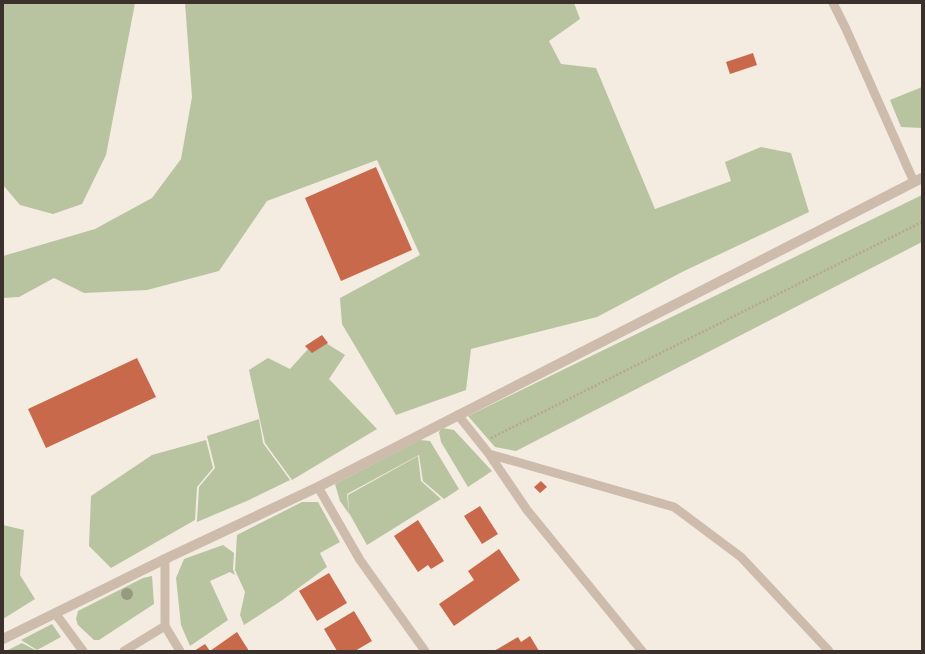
<svg xmlns="http://www.w3.org/2000/svg" width="925" height="654" font-family="'Source Sans 3',sans-serif">
	<rect width="100%" height="100%" fill="#f4ebe1"/>
	<path fill="#b8c4a0" d="M3 3H135L106 155 82 204 53 214 20 205 3 185Z
		M185 3H574L580 19 549 41 561 64 596 68 655 209 731 181 725 162 761 147 791 153 809 212 682 272 597 317 471 349 466 390 396 415 342 324 340 298 420 255 377 160 267 201 219 271 147 290 84 293 54 278 19 297 3 298V256L95 229 152 198 181 159 192 97Z
		M922 87V128L901 127 890 100Z
		M922 195V242L516 451 495 447 468 416Z
		M318 338 345 355 329 379 377 429 292 480 265 443 249 370 268 358 290 369Z
		M259 419 263 443 290 480 249 500 197 522 199 487 215 468 207 436Z
		M442 428 454 430 492 471 468 487 441 442 439 432Z
		M206 440 213 468 197 487 195 520 111 568 89 546 91 496 152 455Z
		M420 440 430 441 459 489 444 499 423 481 419 455 347 494 349 514 340 501 335 484Z
		M418 456 421 481 441 499 367 545 349 513 348 495Z
		M302 502H318L340 542 320 553 327 567 281 601 244 625 240 615 245 592 235 570 237 535Z
		M3 525 24 530 20 575 35 599 3 619Z
		M223 545 234 553 233 569 235 575 230 572 210 581 228 620 190 646 181 625 176 578 184 559Z
		M152 576 154 604 99 640H94L78 625 76 619 78 611 143 578Z
		M52 624 61 637 37 650 21 640Z
		M22 643 37 651H6Z"/>
	<path fill="#c8694b" d="M753 53 757 65 730 74 726 62Z
		M376 167 412 250 341 281 305 198Z
		M322 335 328 343 312 353 305 346Z
		M137 358 156 397 46 448 28 409Z
		M541 481 547 487 540 493 534 487Z
		M480 506 498 534 482 544 464 516Z
		M418 520 444 561 431 569 428 565 418 572 394 536Z
		M499 549 520 580 454 626 439 604 474 580 468 571Z
		M329 573 347 603 317 621 299 591Z
		M354 611 372 641 355 651H337L324 629Z
		M237 632 249 651H194L205 644 210 651Z
		M530 636 539 651H494L518 637 521 642Z"/>
	<g fill="none" stroke-linecap="round" stroke-linejoin="round">
		<path stroke="#b9a596" stroke-width="2.5" stroke-dasharray="2 2" stroke-linecap="butt" d="M491 438 922 222"/>
		<path stroke="#cdbbac" stroke-width="9" d="M833 3 846 29 914 182
			M458 415 489 454 527 510 642 651
			M489 454 674 507 741 557 829 651
			M318 487 360 560 425 651
			M165 559V626L180 651
			M55 613 83 651
			M124 651 165 626"/>
		<path stroke="#cdbbac" stroke-width="10" d="M3 639 165 559 318 487 922 178"/>
	</g>
	<circle fill="#969b7f" cx="127" cy="594" r="6"/>
	<rect width="925" height="654" fill="none" stroke="#3b302b" stroke-width="8"/>
</svg>
